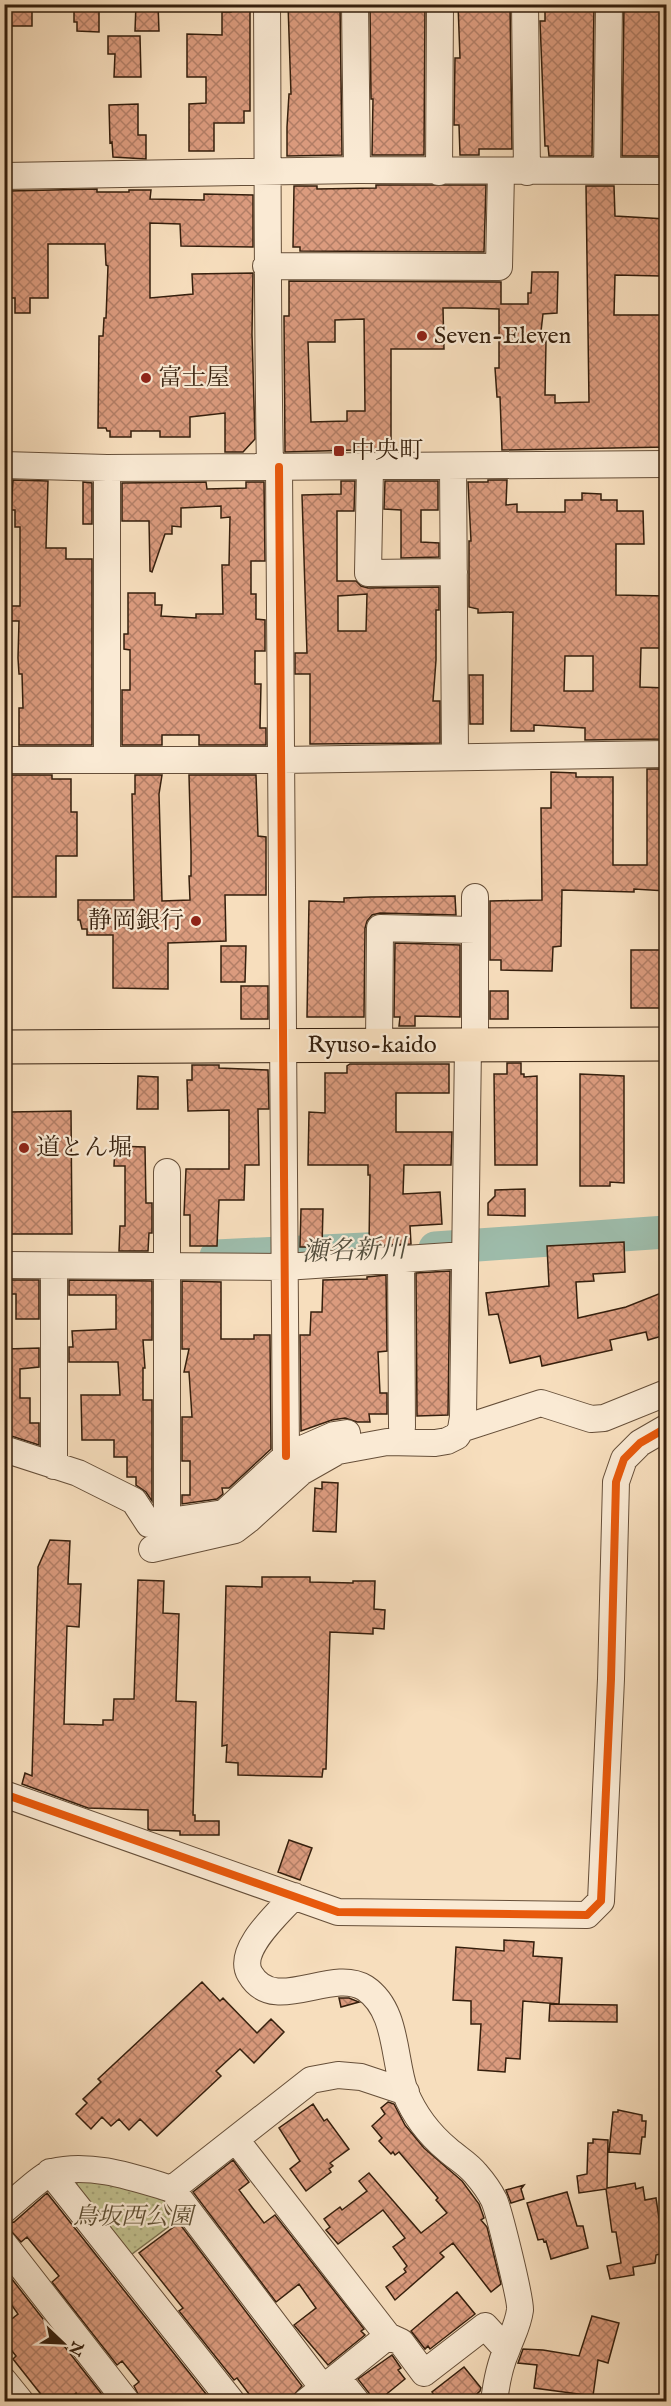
<svg xmlns="http://www.w3.org/2000/svg" width="671" height="2406" font-family="'IM FELL English','Noto Serif JP',serif">
	<defs>
		<pattern id="park-dots" width="8" height="8" patternUnits="userSpaceOnUse" patternTransform="scale(1.5)"><rect width="8" height="8" fill="#c1c08e"/><path d="M2 2h.1M6 6h.1" fill="none" stroke="#a6a579" stroke-width="1.8" stroke-linecap="round"/></pattern>
		<pattern id="building-cross-hatch" width="8" height="8" patternUnits="userSpaceOnUse" patternTransform="scale(1.5)"><rect width="8" height="8" fill="#db9b7e"/><path d="M0 0l8 8M0 8l8-8" fill="none" stroke="#b27e66"/></pattern>
	</defs>
	<rect width="100%" height="100%" fill="#f7debd"/>
	<filter id="stains"><feTurbulence type="fractalNoise" baseFrequency=".00333" numOctaves="4"/><feColorMatrix values="0 0 0 0 .2 0 0 0 0 .09 0 0 0 0 .02 0 0 0 .5 -.17"/></filter>
	<radialGradient id="worn" r=".72"><stop offset=".6" stop-color="#630" stop-opacity="0"/><stop offset="1" stop-color="#630" stop-opacity=".3"/></radialGradient>
	<path fill="url(#park-dots)" stroke="#7b704e" stroke-width="1.5" d="M79 2179 157 2193 183 2216 128 2257 74 2189Z"/>
	<g fill="none" stroke-linecap="round" stroke-linejoin="round">
		<path stroke="#9ebdac" stroke-width="33" d="M435 1248 666 1232
			M216 1256 386 1248"/>
	</g>
	<path fill="url(#building-cross-hatch)" stroke="#351f0d" stroke-width="1.5" fill-rule="evenodd" d="M4 4H32V26H4Z
		M77 4H99V32L77 31V22H74V9H77Z
		M136 4H158L159 31H135Z
		M231 4H250V111H244V123H214V151H189V104L206 103V77H187V34L222 35V12H231Z
		M288 4H340L342 155 287 156V127L289 94H291Z
		M370 4H425L424 155H372L373 99H371Z
		M458 4H510L512 149H479V155H460L459 125H454L455 58H460Z
		M545 4H594L592 156H549L548 146H545L540 21H545Z
		M624 4H666V156H622Z
		M108 36H140L141 77H114L115 54H108Z
		M138 104V135H146V159L113 157 112 142 110 143 109 105Z
		M376 185H486L484 252 300 251V247H293L294 186H317V189L376 188Z
		M586 186H614L615 216 666 219V273H662L661 276 615 275 614 315H666V447L502 450 500 397H497L495 368H499V309L465 308H443L444 349H391V449L285 452 284 316H289V281L501 282V304H528V293H531L532 272H558L557 313 543 314 540 340 546 341 545 395H555V403L589 402ZM364 319 365 411H347V421L311 422 308 342H335V320Z
		M97 189V192H129V190H151L150 199 204 200V194L253 195V247L181 246 180 224 150 223V298L193 294 192 274 253 273 252 334 255 439 243 452H225V413L190 417V437H160V431H131V437H110V431H107L106 428H98L99 336H103L104 318H106L108 266 106 265 105 244H48V298H30V313H15V298H5V201L9 200V191Z
		M13 480 48 481 46 548H66V559H92V745H19V708H23L22 674H19L18 658 19 621H11V606H20V527H15V510H11Z
		M488 480H507L506 505 517 504V512H565V500H582V493L601 494V500H617V511H643L644 544H616V595L666 596V648H641L640 687 666 688V739L585 740V728L534 725V731H511L513 612 478 613V609L469 607V541H471L468 482H488ZM565 656H593V691H564Z
		M341 481H355L354 511H337V581H356L361 586 368 588 439 587V610H436V660L433 701H440V743L310 744V674H295V653H307L302 495 341 494ZM367 594 366 631H338V596Z
		M385 481H438V510H421V542L439 543V557L401 558V510L384 509Z
		M83 482 92 483V524H83Z
		M206 482 207 489 246 488V482H264L265 561H251V594H256V619L265 620V651H255V684H261L260 728H266V745H199V735H162V745H122V690H130V650L124 649V634H128V593H155V605H162L161 616 196 618V614H223L222 565H229L230 517 221 518V506L181 508V527L172 526V534H165L152 572 150 571 149 521H122V483Z
		M469 675H483V724H470Z
		M647 769H666V891L634 889V892L562 890 561 946 553 947 552 971 501 970V960H490V901L542 900 541 808H551V772L576 773V777H613V865H647Z
		M4 775H52V779H71V812H77V856H56V897H4Z
		M135 775H162L159 794 162 901 190 900 189 876H191V851L189 775H256L258 836 266 837V895H225L226 941 168 943V989L113 988V935H87V929H82L80 920H78V900H134L132 794H135Z
		M455 896 456 915 380 913 372 915 367 921 365 928 364 1017H307L309 901 344 902V898L370 897Z
		M395 943 460 945V1017L415 1016V1026H399L400 1017H394Z
		M221 946H246L245 982H221Z
		M631 950H666V1008H631Z
		M241 986H268V1019H241Z
		M490 991H508V1019H490Z
		M507 1063H521V1074H524V1077L537 1076V1165H495L494 1074H507Z
		M350 1064H449V1093H396V1132H452L451 1165H404L403 1194 440 1192 442 1224 410 1226 411 1244 369 1246 370 1175H368V1165H308L309 1112 325 1113V1073H347V1066Z
		M192 1065H219V1068L268 1070 269 1109H258L259 1165H245L244 1200H219L217 1246H190V1215H184L186 1169H229V1110L188 1111 187 1080H192Z
		M580 1074 624 1076V1183L610 1182V1186H580Z
		M138 1076 158 1077V1109H137Z
		M71 1111 72 1234H9V1112Z
		M115 1146 145 1147 146 1203H152V1233H149L148 1251H119L120 1226H125V1166H114Z
		M525 1189V1216L488 1215V1203L495 1196V1190Z
		M301 1209H323L322 1247H300Z
		M624 1242 625 1272 593 1274 594 1281 576 1282 578 1318 626 1307 666 1291V1324L659 1327 662 1336 648 1340 646 1332 610 1340 612 1350 542 1366 540 1356 510 1363 498 1314 489 1315 486 1293 549 1286 547 1246Z
		M450 1271 448 1415 417 1416 416 1273Z
		M386 1275 387 1351 378 1352 380 1393H387V1414H369L370 1422H357L345 1418 332 1420 301 1431 300 1335H310L311 1312H322L323 1280 367 1279V1277Z
		M7 1280H39V1319H16V1294H7Z
		M69 1280 152 1281V1340H143L145 1368H143V1400H152V1501L146 1492 136 1485V1477H127V1457H114V1440H82L81 1395H120L118 1362H69V1347H73L72 1331 116 1329V1295H69Z
		M182 1281 221 1282V1339H254V1335H270L271 1449 229 1488H222L223 1494 217 1499 182 1504V1495H190V1461H182V1417H192L189 1372H184L189 1349H182Z
		M39 1348V1367L20 1369V1398H30V1423H39V1445L5 1434 7 1393H4V1363H7V1349Z
		M322 1482 338 1483 336 1532 313 1531 315 1488 322 1489Z
		M50 1540 70 1541 68 1584H81L79 1627 67 1626 64 1724 103 1725V1720H113L114 1699H134L138 1580 164 1581 163 1613 179 1614 176 1701 196 1702 193 1815H195V1821H219V1835H180V1831L150 1830 148 1829V1810L88 1808 22 1784 25 1773 32 1776 38 1567Z
		M262 1577H310V1582L353 1583V1581H375L374 1609 385 1610 384 1629 373 1628V1634L330 1632 326 1769H323L322 1777 238 1775V1763L226 1762 227 1745 222 1746 226 1586 262 1587Z
		M289 1840 312 1848 300 1880 278 1872Z
		M504 1940 534 1942 533 1956 562 1958 559 2004 523 2001 520 2059 506 2058 505 2072 478 2070 481 2024H471V2001L453 2000 456 1947 504 1951Z
		M202 1982 220 2001 223 1998 257 2033 271 2019 284 2032 254 2063 240 2049 216 2071 221 2076 157 2136 140 2119 129 2130 119 2119 111 2126 102 2117 91 2129 76 2114 87 2103 83 2099 101 2082 98 2079Z
		M339 1998H349L359 2002 341 2007Z
		M550 2004 617 2005V2022L549 2021Z
		M388 2102 394 2104 405 2125 424 2148 462 2181 479 2204 484 2218 481 2220 487 2227 501 2284 491 2292 453 2243 440 2253 444 2257 395 2300 386 2287 406 2272 404 2269 407 2266 393 2247 405 2238 383 2210 338 2244 326 2230 330 2227 324 2219 340 2207 342 2210 367 2191 359 2181 369 2173 421 2233 447 2213 436 2200 438 2198 399 2152 395 2155 393 2152 391 2154 379 2141 382 2138 372 2126 385 2114 381 2108Z
		M313 2104 324 2121 327 2119 349 2149 330 2163 333 2166 329 2169 331 2172 306 2191 290 2169 300 2161 279 2128Z
		M618 2110 642 2115V2121H646L645 2137H642L640 2154 609 2152 613 2112H618Z
		M593 2139 608 2140 607 2188 635 2183 636 2189 643 2187 645 2200 656 2198 664 2253 656 2255 655 2263 633 2267 634 2275 610 2279 607 2266 621 2263 616 2232H612L606 2189 579 2193 577 2176 587 2174 588 2143H593Z
		M233 2160 249 2182 239 2190 264 2223 275 2215 364 2329 361 2331 365 2335 328 2365 294 2325 316 2308 299 2284 276 2302 193 2192Z
		M524 2185 521 2189 524 2199 511 2203 506 2190Z
		M567 2192 577 2226H583L588 2248 551 2259 546 2241 544 2242 543 2239 538 2240 527 2203Z
		M47 2193 210 2399 207 2402H142L134 2386 139 2382 122 2361 117 2365 52 2282 59 2276 27 2237 21 2242 10 2230 4 2229V2225L14 2222Z
		M179 2223 302 2386 288 2402H255L237 2378 234 2380 179 2311 183 2308 139 2253Z
		M4 2269 104 2397 98 2402H82L76 2393 65 2402H47L13 2359 16 2356 4 2341V2325L18 2314 4 2294Z
		M457 2292 475 2314 430 2349 428 2346 425 2349 411 2331Z
		M592 2316 619 2323 608 2363 598 2360 593 2396 534 2388 537 2365 518 2363 523 2349 543 2350 579 2356Z
		M392 2355 401 2368 398 2370 405 2379 378 2401H372L369 2393 358 2379Z
		M464 2367 481 2388 480 2391 468 2402H439L432 2392Z"/>
	<g fill="none" stroke-linecap="round" stroke-linejoin="round">
		<defs>
			<path id="minor" d="M267 4C268 159 267 313 270 467
				M355 4 357 170
				M525 4 527 172
				M607 171 609 4
				M439 172 440 4
				M4 176 357 170 666 171
				M266 266 499 267 501 172
				M4 465 107 468 666 464
				M453 466 455 756
				M279 467 286 1456
				M370 467 368 573 454 572
				M4 760H280L666 754
				M107 760V468
				M475 897V1045
				M379 1045 380 928 475 930
				M167 1172V1522
				M401 1259 402 1427
				M4 1265 285 1267 465 1255
				M461 1429 541 1403 591 1419 604 1418 666 1393
				M4 1449 78 1473 134 1501 149 1524 224 1513 286 1456 334 1435 347 1433
				M54 1466V1266
				M152 1549 235 1530 248 1520 301 1472 338 1451 387 1442 435 1443 447 1441 457 1436 461 1429 463 1417 468 1045
				M4 1794 338 1912 587 1915 601 1901 611 1679 616 1482 624 1459 640 1443 666 1428
				M294 1896C278 1914 236 1950 250 1974 274 2016 331 1967 365 1988 398 2010 393 2059 405 2092 414 2114 430 2135 448 2150 457 2158 468 2164 476 2174 483 2182 489 2190 494 2200 499 2211 521 2300 520 2310 518 2325 512 2335 507 2349 500 2364 496 2385 494 2402
				M236 2140 388 2336 306 2402
				M50 2172 232 2402
				M172 2189 323 2388
				M4 2210C14 2202 43 2175 52 2172 91 2162 135 2178 172 2189L311 2080 338 2075 361 2077 406 2092
				M4 2244 127 2402
				M388 2336 401 2342 424 2373 485 2326 506 2349
				M337 2377 357 2402
				M4 2381 21 2402"/>
			<path id="major" d="M4 1047 666 1044"/>
		</defs>
		<use href="#minor" stroke="#664f39" stroke-width="28"/>
		<use href="#major" stroke="#351f0d" stroke-width="35"/>
		<use href="#minor" stroke="#faead4" stroke-width="26"/>
		<use href="#major" stroke="#f7debd" stroke-width="33"/>
		<defs>
			<path id="cycleway" d="M279 467 286 1456
				M4 1794 338 1912 587 1915 601 1901 611 1679 616 1482 624 1459 640 1443 666 1428"/>
		</defs>
		<use href="#cycleway" stroke="#faead4" stroke-width="11"/>
		<use href="#cycleway" stroke="#e8590c" stroke-width="8"/>
	</g>
	<g fill="#8f2418" stroke="#faead4" stroke-width="2">
		<circle cx="422" cy="336" r="6"/>
		<circle cx="146" cy="378" r="6"/>
		<rect x="333" y="445" width="12" height="12" rx="3"/>
		<circle cx="196" cy="921" r="6"/>
		<circle cx="24" cy="1148" r="6"/>
	</g>
	<g text-anchor="middle" dominant-baseline="central" stroke-width="4.5" stroke-linejoin="round" paint-order="stroke">
		<g font-size="24" fill="#351f0d" stroke="#faead4" text-anchor="start">
			<text x="434" y="336">Seven-Eleven</text>
			<text x="158" y="378">富士屋</text>
			<text x="351" y="451">中央町</text>
			<text x="184" y="921" text-anchor="end">静岡銀行</text>
			<text x="36" y="1148">道とん堀</text>
		</g>
		<g font-size="24" fill="#351f0d" stroke="#faead4">
			<text x="372" y="1045">Ryuso-kaido</text>
		</g>
		<g font-size="24" font-style="italic" fill="#5f4f34" stroke="#faead4">
			<text x="133" y="2217">鳥坂西公園</text>
		</g>
		<g font-size="26" font-style="italic" fill="#544e3d" stroke="#faead4">
			<text transform="translate(354 1251) rotate(-2)">瀬名新川</text>
		</g>
	</g>
	<rect width="671" height="2406" fill="none" stroke="#f7debd" stroke-width="24"/>
	<rect x="6" y="6" width="659" height="2394" fill="none" stroke="#351f0d" stroke-width="3"/>
	<rect x="12" y="12" width="647" height="2382" fill="none" stroke="#351f0d" stroke-width="1.5"/>
	<g transform="translate(63 2343) rotate(113)" stroke="#faead4" stroke-width="4.5" paint-order="stroke">
	<path d="M0-4.5L10 22L0 15L-10 22Z" fill="#351f0d"/>
	<text y="-9" font-size="16" font-weight="bold" text-anchor="middle" fill="#351f0d">N</text>
	</g>
	<rect width="100%" height="100%" filter="url(#stains)"/>
	<rect width="100%" height="100%" fill="url(#worn)"/>
</svg>
